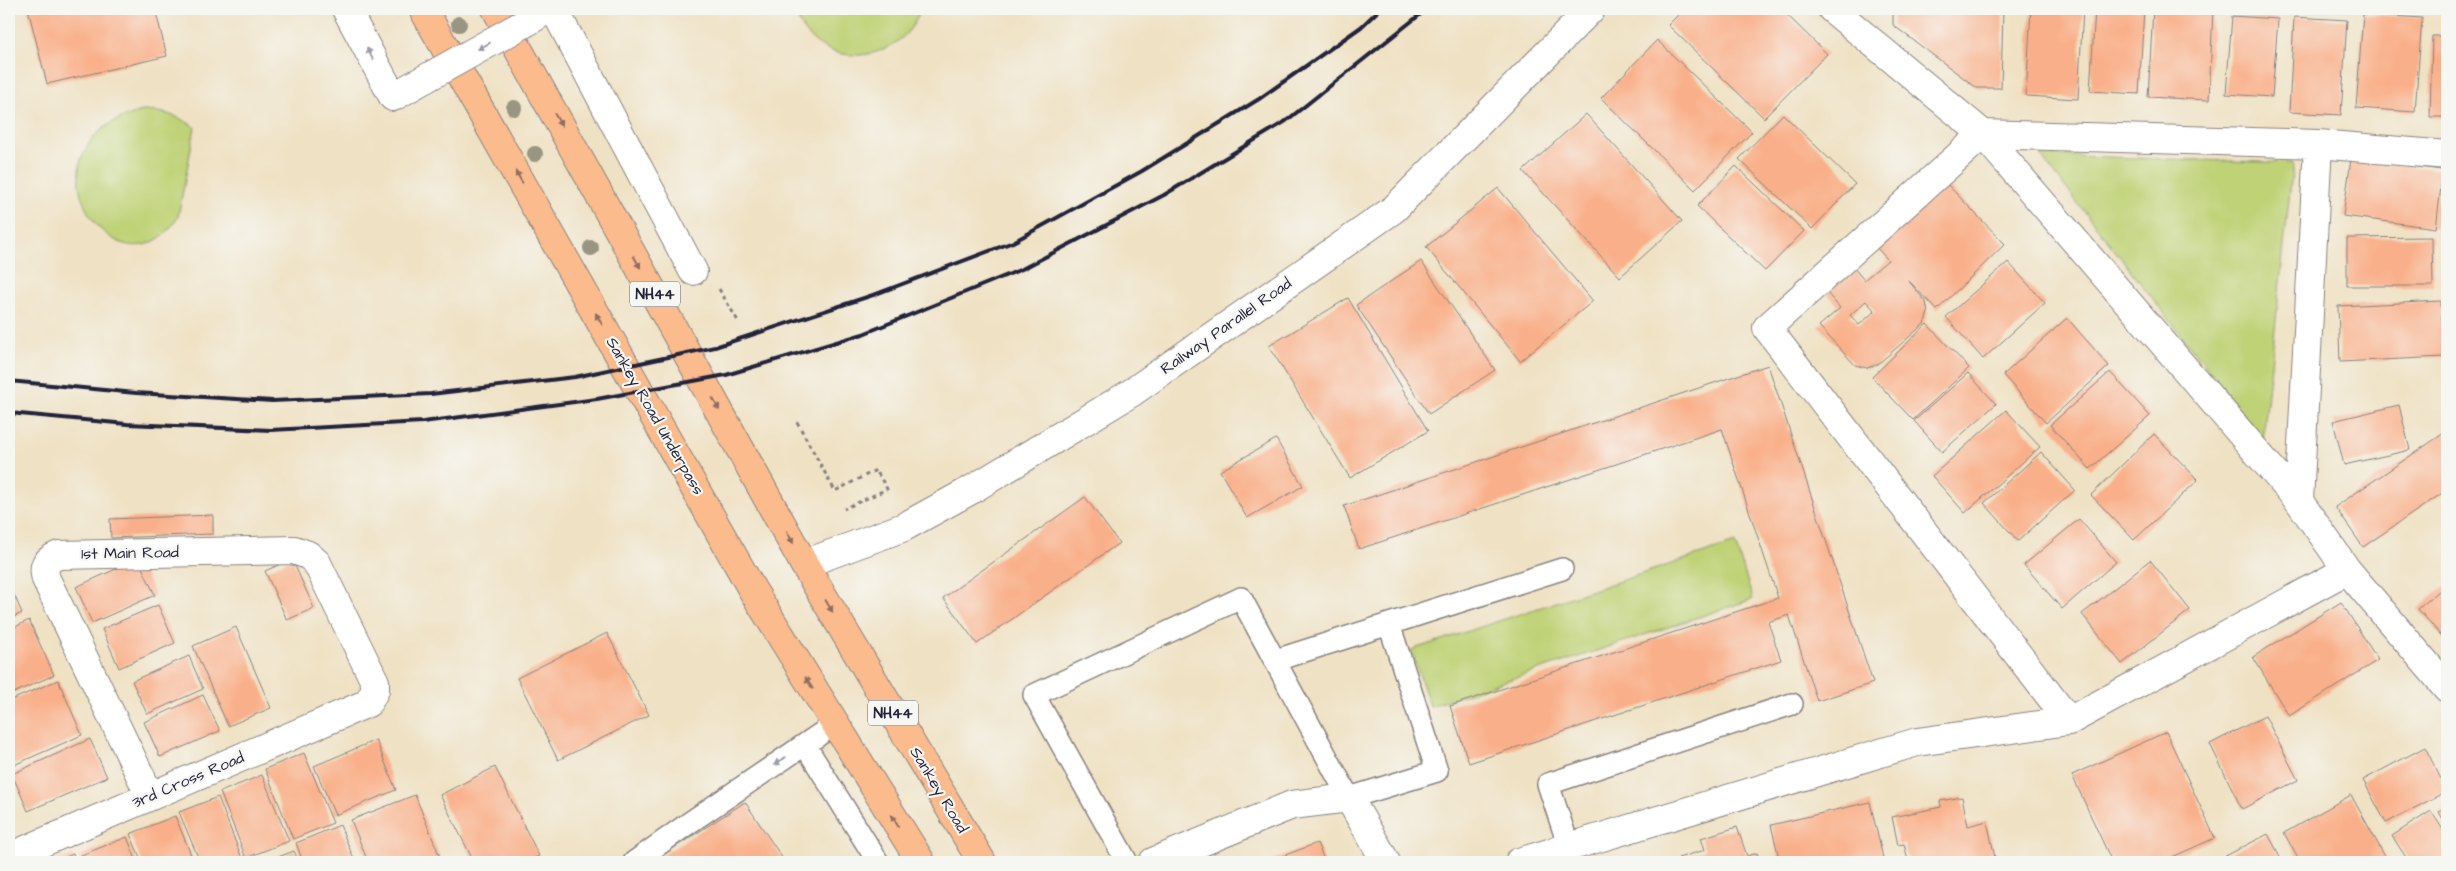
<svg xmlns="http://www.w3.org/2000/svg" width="2456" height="871" font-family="'Architects Daughter',sans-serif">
	<rect width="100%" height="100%" fill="#f6f6f2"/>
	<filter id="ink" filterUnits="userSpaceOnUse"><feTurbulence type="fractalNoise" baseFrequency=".02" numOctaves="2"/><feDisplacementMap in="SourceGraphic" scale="10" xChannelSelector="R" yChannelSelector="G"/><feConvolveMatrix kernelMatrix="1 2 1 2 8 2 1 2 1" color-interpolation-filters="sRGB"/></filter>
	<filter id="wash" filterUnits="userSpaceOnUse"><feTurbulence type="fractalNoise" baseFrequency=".0096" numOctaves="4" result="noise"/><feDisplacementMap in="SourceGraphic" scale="20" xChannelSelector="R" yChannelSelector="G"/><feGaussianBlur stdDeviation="1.12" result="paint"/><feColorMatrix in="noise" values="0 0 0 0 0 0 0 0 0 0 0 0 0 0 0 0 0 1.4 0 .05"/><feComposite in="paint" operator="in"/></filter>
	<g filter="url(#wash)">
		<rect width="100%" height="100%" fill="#efe1c3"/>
		<path fill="#bfd276" stroke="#707a58" d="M794 9H921C900 69 812 72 794 9Z
			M143 111C164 111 178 116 195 127L178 217C120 312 7 143 143 111Z
			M2040 155 2293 163 2263 439Z
			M1735 543 1753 599 1430 706 1411 650Z"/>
		<g id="blocks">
			<path fill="#f9b08a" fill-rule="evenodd" d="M28 9H155L167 56 47 84Z
				M1684 9H1781L1827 54 1764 118 1668 25Z
				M1893 9H2003L2001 88H1977L1893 25Z
				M2031 9H2083L2078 99 2026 96Z
				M2095 9H2144L2139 94 2090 91Z
				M2153 9H2213L2209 100 2148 97Z
				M2363 14 2422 18 2415 112 2356 108Z
				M2232 16 2278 19 2272 97 2226 94Z
				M2294 17 2347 20 2341 115 2289 112Z
				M2432 36H2447V117H2430Z
				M1657 40 1752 132 1695 190 1601 98Z
				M1586 114 1682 221 1620 277 1523 171Z
				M1783 114 1855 184 1812 229 1739 159Z
				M2351 159 2443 170 2436 228 2343 216Z
				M1736 166 1804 231 1765 271 1697 206Z
				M1943 180 2005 244 1937 310 1908 280 1926 302 1928 313 1924 324 1878 364 1867 368 1855 365 1819 326 1840 308 1820 285 1848 261 1864 280 1888 260 1875 246ZM1866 301 1875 311 1859 325 1850 315Z
				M1498 188 1593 301 1520 361 1426 247Z
				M2432 237 2433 286H2347V238Z
				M1421 261 1495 370 1429 414 1356 305Z
				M2008 262 2045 303 1983 359 1946 317Z
				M1348 298 1428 431 1350 478 1269 346Z
				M2441 301 2444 357 2340 362 2338 306Z
				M2067 318 2109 366 2046 423 2003 375Z
				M1927 324 1969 368 1913 420 1872 377Z
				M1768 365 1873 683 1817 701 1789 615 1768 622 1781 660 1469 763 1450 706 1778 598 1722 429 1359 549 1344 506Z
				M2110 372 2150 416 2090 469 2050 425Z
				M1968 373 1996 404 1942 452 1914 421Z
				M2399 405 2410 450 2344 465 2333 421Z
				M2006 410 2040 447 1965 513 1932 476Z
				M2444 433 2447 437V490L2363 547 2335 507Z
				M2154 434 2198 480 2134 540 2091 495Z
				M1276 439 1303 486 1247 518 1220 471Z
				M2041 452 2075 490 2018 541 1984 503Z
				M1085 497 1119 543 977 644 943 598Z
				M213 515V534L111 538 110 519Z
				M2079 519 2116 562 2062 609 2024 565Z
				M138 559 155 595 92 623 76 587Z
				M292 559 314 608 287 620 265 571Z
				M2150 560 2190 610 2122 664 2082 614Z
				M9 583 22 613 9 619Z
				M2447 584V642L2418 609Z
				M2341 602 2378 660 2289 716 2253 657Z
				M158 605 175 643 119 668 102 629Z
				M29 620 54 675 9 695V630Z
				M236 627 271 708 228 726 193 646Z
				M607 633 649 715 558 760 517 678Z
				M189 656 203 689 147 714 132 681Z
				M58 680 82 735 14 765 9 753V701Z
				M203 695 220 731 160 757 144 722Z
				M2265 716 2298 780 2242 809 2210 744Z
				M2166 732 2215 838 2161 862H2112L2072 775Z
				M90 739 107 777 28 811 12 774Z
				M376 740 396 790 335 815 314 766Z
				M2425 747 2447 791 2386 823 2363 780Z
				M304 753 333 823 293 839 265 769Z
				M495 767 539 856 526 862H474L440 795Z
				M262 775 289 841 246 858 220 792Z
				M415 795 442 862H368L351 820Z
				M2351 795 2388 862H2300L2284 833Z
				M218 797 243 861 241 862H200L179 812Z
				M1962 797 1968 826 1987 821 1996 862H1901L1908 860 1904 844 1898 845 1892 817 1941 807 1940 801Z
				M745 802 785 862H652Z
				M1870 802 1884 862H1780L1771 825Z
				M2447 807V826L2439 812Z
				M2431 811 2447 836V862H2409L2392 836Z
				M175 816 194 862H142L130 834Z
				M340 825 355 862H303L296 843Z
				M1737 827 1747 856 1757 853 1760 862H1679L1678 858 1705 850 1701 838Z
				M2268 834 2283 862H2214Z
				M127 837 137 862H82L79 856Z
				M1317 843 1325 862H1267Z
				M294 851 299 862H265Z
				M73 854 76 862H53Z"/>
		</g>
	</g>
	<g filter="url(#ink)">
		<use href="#blocks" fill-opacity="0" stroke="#88827f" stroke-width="1"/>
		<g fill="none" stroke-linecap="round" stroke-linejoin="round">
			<defs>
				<path id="service" d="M1276 660 1562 569
					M805 745 878 862
					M1569 847 1548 784 1792 704
					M634 862 689 823 835 724
					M1127 862 1034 695 1241 598 1349 798 1437 771 1389 624"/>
				<path id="minor" d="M554 9 693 271
					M1832 9 1983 134 2299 501 2347 570 2447 688
					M2299 501 2318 144
					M2069 721 1767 328 1983 134 2318 144 2447 155
					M9 857 368 703 375 690V682L317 563 308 555 294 550 59 555C46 560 42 565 46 579L150 796
					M1153 862 1292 805 1349 798 1386 862
					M1519 862 1917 742 2069 721 2347 570"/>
				<path id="tertiary" d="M346 9 393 97 414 85
					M527 22 548 9
					M804 564 904 527 971 490 1131 393 1394 209 1591 9"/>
				<path id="primary" d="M423 9 753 591 921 862
					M496 9 804 564 982 862"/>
			</defs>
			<use href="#service" stroke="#88827f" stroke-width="24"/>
			<use href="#minor" stroke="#88827f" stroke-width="30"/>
			<use href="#tertiary" stroke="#88827f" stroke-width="30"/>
			<use href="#primary" stroke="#88827f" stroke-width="30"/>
			<path stroke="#88827f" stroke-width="3" stroke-dasharray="4 4" stroke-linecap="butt" d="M719 289 738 321
				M797 422 835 491 876 470 887 489 844 509"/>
			<use href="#service" stroke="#fff" stroke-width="21"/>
			<use href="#minor" stroke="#fff" stroke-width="28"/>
			<use href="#tertiary" stroke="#fff" stroke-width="28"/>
			<use href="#primary" stroke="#fbbb8d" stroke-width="28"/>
			<path stroke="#22223b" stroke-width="4" d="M9 381 136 393 272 401 431 394 575 377 715 347 876 294 1013 242 1142 171 1259 99 1361 27 1380 9
				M9 413 127 424 271 430 423 422 597 399 726 375 863 334 1022 269 1164 195 1286 121 1427 9"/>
			<defs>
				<path id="tertiary-bridge" d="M414 85 527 22"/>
			</defs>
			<use href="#tertiary-bridge" stroke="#88827f" stroke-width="30" stroke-linecap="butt"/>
			<use href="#tertiary-bridge" stroke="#fff" stroke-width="28"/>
		</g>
		<g fill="#989582">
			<circle cx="459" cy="24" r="8"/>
			<circle cx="514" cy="108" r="8"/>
			<circle cx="535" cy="154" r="8"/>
			<circle cx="591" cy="248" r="8"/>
		</g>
		<defs><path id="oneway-solid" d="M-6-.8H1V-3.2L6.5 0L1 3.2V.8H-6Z" transform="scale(1.25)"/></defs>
		<g fill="#9c9ca7">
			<use href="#oneway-solid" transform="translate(484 46) rotate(151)"/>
			<use href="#oneway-solid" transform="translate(370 54) rotate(-118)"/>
			<use href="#oneway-solid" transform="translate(780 761) rotate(146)"/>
		</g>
		<g fill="#8e6e64">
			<use href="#oneway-solid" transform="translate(558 120) rotate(61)"/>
			<use href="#oneway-solid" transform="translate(519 177) rotate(-120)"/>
			<use href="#oneway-solid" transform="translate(637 262) rotate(61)"/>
			<use href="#oneway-solid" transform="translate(599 319) rotate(-120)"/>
			<use href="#oneway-solid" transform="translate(716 404) rotate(61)"/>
			<use href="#oneway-solid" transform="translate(790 537) rotate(62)"/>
			<use href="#oneway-solid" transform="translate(829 606) rotate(59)"/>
			<use href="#oneway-solid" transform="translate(809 683) rotate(-122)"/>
			<use href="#oneway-solid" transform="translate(895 821) rotate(-122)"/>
		</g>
	</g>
	<g text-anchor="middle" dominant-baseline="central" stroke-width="4.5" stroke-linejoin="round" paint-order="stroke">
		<g fill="#f6f6f2" stroke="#626272" stroke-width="1">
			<rect x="630" y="281.5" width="50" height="25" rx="4"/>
			<rect x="868" y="700.5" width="50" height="25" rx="4"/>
		</g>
		<g font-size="15" font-weight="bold" fill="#22223b">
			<text x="655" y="294">NH44</text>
			<text x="893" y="713">NH44</text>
		</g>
		<g font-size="16" fill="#22223b" stroke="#f6f6f2">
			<text transform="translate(1226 326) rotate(-35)">Railway Parallel Road</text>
			<text transform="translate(655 416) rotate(60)">Sankey Road Underpass</text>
			<text transform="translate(130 553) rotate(-1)">1st Main Road</text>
			<text transform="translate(188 780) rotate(-23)">3rd Cross Road</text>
			<text transform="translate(939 790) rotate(59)">Sankey Road</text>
		</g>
	</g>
	<rect width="2456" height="871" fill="none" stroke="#f6f6f2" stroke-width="30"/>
</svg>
